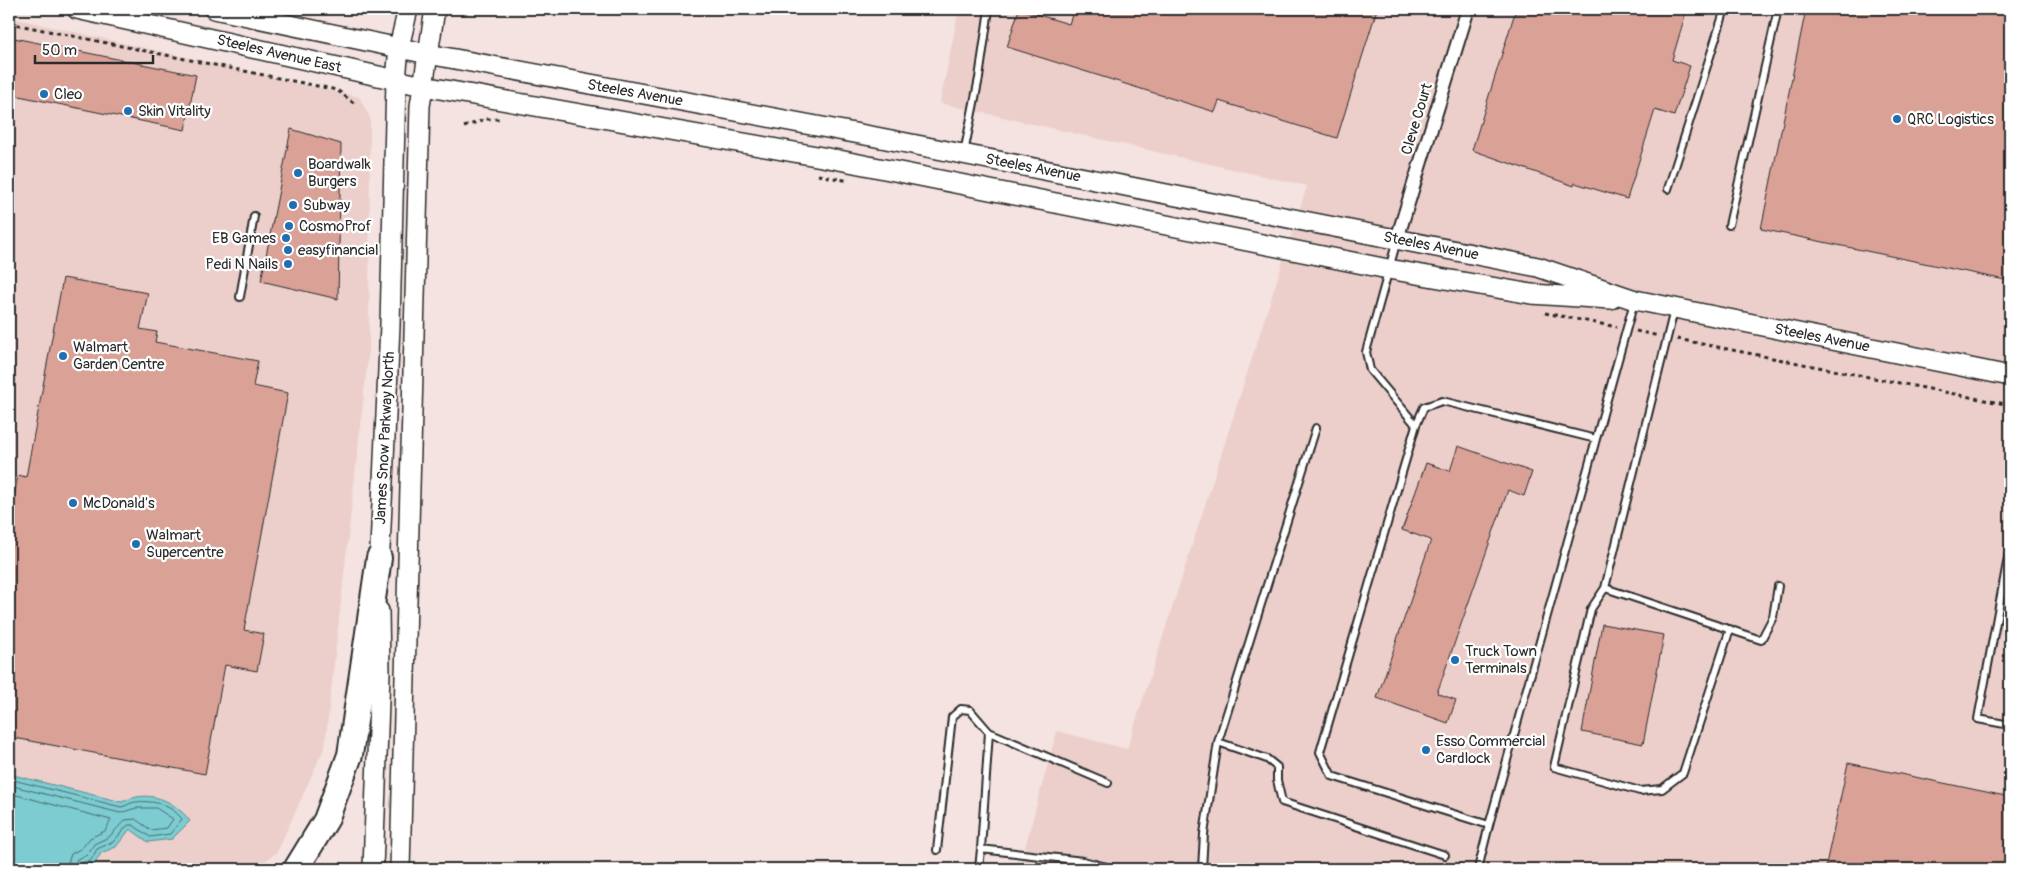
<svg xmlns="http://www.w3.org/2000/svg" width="2019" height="878" font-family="Pangolin,sans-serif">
	<rect width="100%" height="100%" fill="#f4e3e0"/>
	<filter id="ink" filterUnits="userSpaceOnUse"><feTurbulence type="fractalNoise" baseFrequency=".02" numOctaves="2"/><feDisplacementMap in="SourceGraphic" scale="10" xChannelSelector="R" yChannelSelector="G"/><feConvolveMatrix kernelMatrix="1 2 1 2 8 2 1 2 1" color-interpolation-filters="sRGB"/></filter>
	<g filter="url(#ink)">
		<path fill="#eccfca" d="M959 9H2010V869H1019L1057 731 1127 749 1307 186 940 103Z
			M9 17 359 97 370 118 369 348 325 746 277 852 255 869H9Z"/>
		<path fill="#7bccd1" stroke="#5b8c8f" d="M9 774 122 802C148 789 173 799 190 821L172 839 148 842 130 829 116 847 101 853 94 865C65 870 38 869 9 864Z"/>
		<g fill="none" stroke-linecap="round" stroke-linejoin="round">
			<path stroke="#4b6b6d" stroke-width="1" d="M9 779 121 807C127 806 131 802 136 802 154 800 171 805 182 819L170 834 150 837 133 825H128L113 842 97 849 91 860 81 863 79 869
				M9 785 120 813 136 808H156L173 819 167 828 151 830 135 819 125 820 109 837 94 844 87 855 77 859 73 869
				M9 793 111 820 105 831 90 838 82 848 71 854 66 869"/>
		</g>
		<path fill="#daa197" stroke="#2b2b2b" d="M1019 9 1069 24 1074 9H1377L1337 138 1219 101 1215 112 1007 47Z
			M1516 9H1687L1672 60 1690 66 1674 116 1655 110 1627 199 1575 183 1574 186 1472 150Z
			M1806 9H2010V281L1761 229Z
			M9 37 196 75 185 130 9 94Z
			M291 129 341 144 338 299 261 281Z
			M63 278 148 293 140 329 157 332 155 342 258 361 253 386 288 393 244 630 264 634 257 671 225 665 205 774 9 737V559L14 529 9 528V524L18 475 26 477Z
			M1458 446 1532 472 1524 496 1508 490 1437 693 1456 700 1448 723 1377 698 1431 540 1402 530 1426 463 1450 471Z
			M1602 624 1664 635 1643 744 1582 732Z
			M1848 763 2010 797V869H1825Z"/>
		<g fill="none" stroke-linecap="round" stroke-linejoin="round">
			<defs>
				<path id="service" d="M964 153 979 78 989 9
					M1668 189 1725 9
					M1729 225 1778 9
					M1397 240 1366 352 1370 370 1416 425
					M240 297 254 216
					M1674 310 1605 588 1761 640 1773 617 1778 586
					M1596 439 1442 401 1424 407 1416 425 1320 752 1332 776 1489 825 1634 302
					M2010 547 1978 719 2010 725
					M1605 588 1591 609 1554 767 1640 791 1662 789 1683 773 1730 629
					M1218 742 1267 759 1277 767V780L1282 802 1445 855
					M1108 783 989 732 981 849 1083 861 1115 869
					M937 850 952 717 961 709 970 710 989 732
					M979 869 981 849
					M1202 869 1204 834 1218 742 1316 428
					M1478 869 1489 825"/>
				<path id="minor" d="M1397 239 1468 9"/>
				<path id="secondary" d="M77 9 423 86 839 160 1388 269 1531 294 1611 299
					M214 9 428 54 876 137 1538 267 1635 300 2010 376
					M379 571 390 325 396 80 399 47 408 9
					M373 869 380 673 379 611
					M400 869 420 106 435 9"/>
				<path id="motorway" d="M296 869 326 820 350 755 379 558"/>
			</defs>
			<use href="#service" stroke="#2b2b2b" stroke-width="10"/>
			<use href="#minor" stroke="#2b2b2b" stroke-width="16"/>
			<use href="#secondary" stroke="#2b2b2b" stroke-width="22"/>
			<use href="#motorway" stroke="#2b2b2b" stroke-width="28"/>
			<path stroke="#2b2b2b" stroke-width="3" stroke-dasharray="4 4" stroke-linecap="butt" d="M9 23 337 90 355 104
				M464 127 486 119H502
				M818 175 849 181
				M1545 313 1617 327
				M1636 331 1659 336
				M1677 339 2010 405"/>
			<use href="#service" stroke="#fff" stroke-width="6"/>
			<use href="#minor" stroke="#fff" stroke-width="12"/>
			<use href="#secondary" stroke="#fff" stroke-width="19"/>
			<use href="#motorway" stroke="#fff" stroke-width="24"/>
		</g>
	</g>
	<g fill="#1f6fb2" stroke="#fff" stroke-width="2">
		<circle cx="44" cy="94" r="5"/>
		<circle cx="128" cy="111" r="5"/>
		<circle cx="1897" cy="119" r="5"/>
		<circle cx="298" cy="173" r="5"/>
		<circle cx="293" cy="205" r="5"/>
		<circle cx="289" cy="226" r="5"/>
		<circle cx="286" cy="238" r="5"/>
		<circle cx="288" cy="250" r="5"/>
		<circle cx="288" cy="264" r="5"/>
		<circle cx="63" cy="356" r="5"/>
		<circle cx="73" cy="503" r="5"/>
		<circle cx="136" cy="544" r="5"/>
		<circle cx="1455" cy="660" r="5"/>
		<circle cx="1426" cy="750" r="5"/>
	</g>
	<g text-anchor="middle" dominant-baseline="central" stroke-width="4.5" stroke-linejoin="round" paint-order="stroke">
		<g font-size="15" fill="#2b2b2b" stroke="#fff">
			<text transform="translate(279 54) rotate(13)">Steeles Avenue East</text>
			<text transform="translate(635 93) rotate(10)">Steeles Avenue</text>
			<text transform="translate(1417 119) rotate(-73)">Cleve Court</text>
			<text transform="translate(1033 168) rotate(11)">Steeles Avenue</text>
			<text transform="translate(1431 246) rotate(11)">Steeles Avenue</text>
			<text transform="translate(1822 338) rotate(11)">Steeles Avenue</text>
			<text transform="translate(385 438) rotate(-87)">James Snow Parkway North</text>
		</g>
		<g font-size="15" fill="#2b2b2b" stroke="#fff" text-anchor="start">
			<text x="54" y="94">Cleo</text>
			<text x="138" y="111">Skin Vitality</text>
			<text x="1907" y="119">QRC Logistics</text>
			<text x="308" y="164">Boardwalk<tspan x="308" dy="17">Burgers</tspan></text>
			<text x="303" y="205">Subway</text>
			<text x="299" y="226">CosmoProf</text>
			<text x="276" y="238" text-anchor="end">EB Games</text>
			<text x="298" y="250">easyfinancial</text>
			<text x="278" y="264" text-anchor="end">Pedi N Nails</text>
			<text x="73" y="347">Walmart<tspan x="73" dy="17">Garden Centre</tspan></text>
			<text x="83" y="503">McDonald's</text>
			<text x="146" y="535">Walmart<tspan x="146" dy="17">Supercentre</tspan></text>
			<text x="1465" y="651">Truck Town<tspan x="1465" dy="17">Terminals</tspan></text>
			<text x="1436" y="741">Esso Commercial<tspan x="1436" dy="17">Cardlock</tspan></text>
		</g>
	</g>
	<rect width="2019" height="878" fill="none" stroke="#fff" stroke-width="30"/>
	<rect x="15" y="15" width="1989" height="848" fill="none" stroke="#2b2b2b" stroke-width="2" filter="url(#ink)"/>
	<path d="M35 55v8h118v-8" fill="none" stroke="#2b2b2b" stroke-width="2.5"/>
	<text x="42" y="55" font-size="15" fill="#2b2b2b" stroke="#ffffff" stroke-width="4" paint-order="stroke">50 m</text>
</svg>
